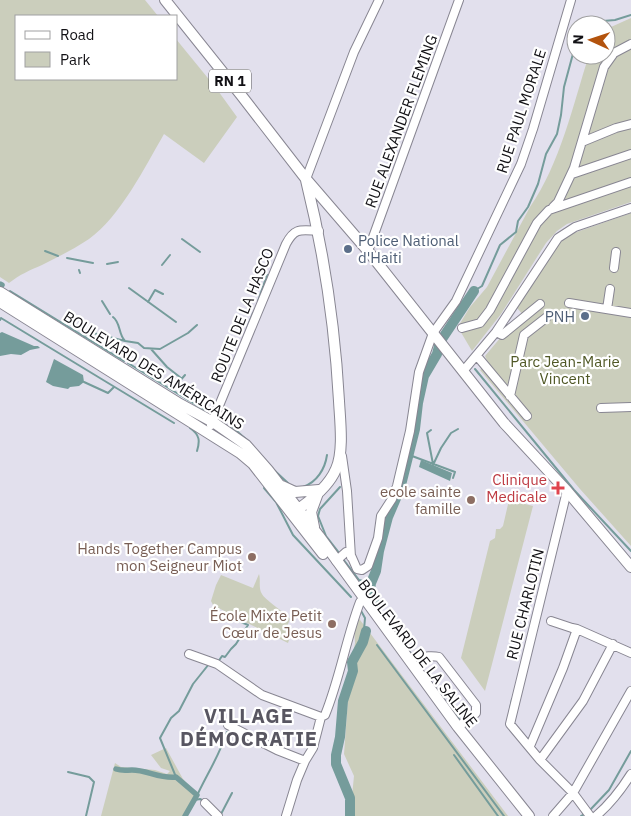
<svg xmlns="http://www.w3.org/2000/svg" width="631" height="816" font-family="'IBM Plex Sans',sans-serif">
	<rect width="100%" height="100%" fill="#e2e0ed"/>
	<path fill="#cbcebc" d="M0 0H145L158 16H16V79H176V39L216 88 237 117 204 163 164 134C145 167 120 217 89 239 74 249 58 257 42 265 30 270 19 275 9 283L0 277Z
		M631 18V202L567 224 557 231 546 243 501 314 472 351 459 329V325L470 307 487 287 530 207C560 164 573 105 589 55H606V32L611 27Z
		M631 213V546L580 489 480 370 488 363 485 356 501 337 525 317 517 308 558 243 571 234Z
		M509 500 533 506 485 691 461 658 490 541 495 538 496 529H500L503 526Z
		M259 574C261 580 258 588 262 594 264 599 284 612 290 619L286 629 290 637 288 643 239 619 213 605 211 601 216 585 221 575 253 588Z
		M357 616 370 633 508 816H350L354 776 344 754 350 672 355 643 354 628Z
		M166 748 183 779 193 790 196 798 187 816H101L115 763 121 767 155 770 167 774 170 771 161 768 151 755Z"/>
	<path fill="#759c9b" d="M2 332 34 346H38L40 348 30 350 21 355 11 354 0 356V333Z
		M54 359 83 375 84 382 79 386 70 387 68 389 53 386 46 382Z
		M421 460 452 473 450 481 419 467Z"/>
	<g fill="none" stroke-linecap="round" stroke-linejoin="round">
		<path stroke="#759c9b" stroke-width="2" d="M599 25 603 21 615 20 631 15
			M182 239 200 252
			M45 251 58 256
			M67 258 93 263
			M107 264 118 262
			M162 265 170 255
			M79 270 80 273
			M129 288 176 322
			M10 291 124 361
			M474 291 482 286 500 245 516 232 518 221 528 207 538 184 546 154 557 134 561 115 564 87 574 50 576 47
			M102 301 110 314
			M258 301 267 275
			M148 302 155 290 163 294
			M113 317C121 323 118 334 125 341
			M0 320 1 318 174 423
			M247 328 253 313
			M84 337 89 332 125 341 138 343 144 348 160 349 188 333 197 325
			M151 349 167 367 181 378
			M128 363 206 411 214 409
			M475 369 574 490 631 551
			M84 382 108 393 114 387
			M172 390 185 375
			M232 427 247 440
			M190 428C200 435 200 441 197 451
			M431 430 427 433 433 464
			M409 456H412L455 472 453 478
			M433 465 441 448 451 433 458 429
			M274 470 289 484
			M303 487C317 482 325 469 327 455
			M340 487 320 509 318 516 326 536 340 554
			M264 488 276 502 293 535 351 597
			M343 559 359 580 371 583
			M360 609 365 618 363 642
			M382 614 386 619
			M387 621 390 624
			M391 626 395 631
			M396 633 412 655
			M377 645 504 816
			M218 662 222 656 225 657 231 649 236 644 248 625 234 619
			M431 682 460 720
			M507 725 512 699
			M464 726 467 731
			M454 755 498 816
			M68 772 89 777 94 782 86 816
			M176 777 160 738 171 718 179 711 193 684 209 664
			M204 801 200 799 195 800C205 777 219 757 227 732
			M590 810 609 790 631 751
			M220 816 232 793
			M581 816 586 813"/>
		<path stroke="#759c9b" stroke-width="5.5" d="M0 284 2 285
			M116 769C122 771 126 770 132 770 147 770 160 779 176 777L197 795 185 816"/>
		<path stroke="#759c9b" stroke-width="10" d="M370 593 376 605
			M369 597 371 583 376 571 379 551 388 517 400 489 415 429 418 403 424 376 437 354 440 342 474 291
			M350 816V798L336 764V755L340 737 343 701 353 671 352 662 363 642 366 631"/>
		<defs>
			<path id="minor" d="M582 142 616 128 631 124
				M572 174 631 154
				M306 179 354 52 379 0
				M553 207 558 202 574 168 604 67 614 53 631 44
				M368 251 459 0
				M614 268 616 252
				M569 303 631 313
				M607 309 610 289
				M462 328 480 323 490 310 537 223 549 210 631 182
				M496 332 502 335 540 304
				M477 356 527 416
				M464 370 496 332 558 238 575 227 631 208
				M510 396 524 335 547 317
				M601 408 631 407
				M211 425 286 244C295 227 301 230 319 231
				M342 456 347 491 351 557
				M567 491 510 724 540 760 573 793 590 816
				M336 561 346 552 350 553 357 569 362 570 368 566 378 538 381 516 392 499 397 486 410 431 419 372 433 333 456 301 521 164 533 129 571 0
				M551 621 572 628 577 629 631 653
				M189 654 217 664 262 695 321 717
				M410 661 417 655C424 658 431 655 439 657L476 705V713L458 727
				M228 725 277 750 305 761
				M530 746 563 668 577 629
				M540 760 583 701 613 644
				M205 803 218 816
				M286 816 297 780 305 761 313 748 321 717 325 715C340 678 346 639 360 602
				M553 816 573 793 631 691
				M596 816C610 804 621 790 631 774"/>
			<path id="major" d="M165 0 241 95 306 179 368 251 504 423 567 491 631 567
				M0 292 180 404 213 422 246 445 268 470 319 536 458 727 529 816
				M0 302 240 453 253 464 323 554
				M282 486 295 492 319 490
				M294 512C309 502 329 486 336 469 344 452 340 420 339 401 335 327 324 253 306 180
				M314 527 311 512 318 493"/>
		</defs>
		<use href="#minor" stroke="#888692" stroke-width="10"/>
		<use href="#major" stroke="#888692" stroke-width="12"/>
		<use href="#minor" stroke="#fff" stroke-width="8"/>
		<use href="#major" stroke="#fff" stroke-width="10"/>
	</g>
	<g fill="#5c6f8a" stroke="#fff" stroke-width="2">
		<circle cx="348" cy="249" r="5"/>
		<circle cx="585" cy="316" r="5"/>
	</g>
	<path fill="#e0444e" stroke="#fff" stroke-width="2" d="M555.5 480.5h5v5h5v5h-5v5h-5v-5h-5v-5h5z"/>
	<g fill="#8d6e63" stroke="#fff" stroke-width="2">
		<circle cx="471" cy="500" r="5"/>
		<circle cx="252" cy="557" r="5"/>
		<circle cx="332" cy="624" r="5"/>
	</g>
	<g text-anchor="middle" dominant-baseline="central" stroke-width="4.5" stroke-linejoin="round" paint-order="stroke">
		<rect fill="#fff" stroke="#59585b" stroke-width="1" x="209" y="69.5" width="42" height="23" rx="4"/>
		<g font-size="14" font-weight="bold" fill="#121115">
			<text x="230" y="81">RN 1</text>
		</g>
		<g font-size="15" fill="#121115" stroke="#fff">
			<text transform="translate(521 111) rotate(-72)">RUE PAUL MORALE</text>
			<text transform="translate(401 121) rotate(-70)">RUE ALEXANDER FLEMING</text>
			<text transform="translate(242 315) rotate(-68)">ROUTE DE LA HASCO</text>
			<text transform="translate(154 370) rotate(32)">BOULEVARD DES AMÉRICAINS</text>
			<text transform="translate(525 604) rotate(-76)">RUE CHARLOTIN</text>
			<text transform="translate(418 653) rotate(52)">BOULEVARD DE LA SALINE</text>
		</g>
		<g font-size="15" fill="#4e5e75" stroke="#fff" text-anchor="start">
			<text x="358" y="240">Police National<tspan x="358" dy="17">d'Haiti</tspan></text>
			<text x="575" y="316" text-anchor="end">PNH</text>
		</g>
		<g font-size="15" fill="#505826" stroke="#fff">
			<text x="565" y="361">Parc Jean-Marie<tspan x="565" dy="17">Vincent</tspan></text>
		</g>
		<g font-size="15" fill="#be3a42" stroke="#fff" text-anchor="end">
			<text x="547" y="479">Clinique<tspan x="547" dy="17">Medicale</tspan></text>
		</g>
		<g font-size="15" fill="#785e54" stroke="#fff" text-anchor="end">
			<text x="461" y="491">ecole sainte<tspan x="461" dy="17">famille</tspan></text>
			<text x="242" y="548">Hands Together Campus<tspan x="242" dy="17">mon Seigneur Miot</tspan></text>
			<text x="322" y="615">École Mixte Petit<tspan x="322" dy="17">Cœur de Jesus</tspan></text>
		</g>
		<g font-size="20" font-weight="bold" letter-spacing="1" fill="#585661" stroke="#fff">
			<text x="249" y="715">VILLAGE<tspan x="249" dy="23">DÉMOCRATIE</tspan></text>
		</g>
	</g>
	<rect x="15" y="15" width="162" height="65" fill="#ffffff" stroke="#a0a0a1"/>
	<rect x="25" y="31" width="25" height="8" fill="#ffffff" stroke="#a0a0a1"/>
	<text x="60" y="40" font-size="15" fill="#121115">Road</text>
	<rect x="25" y="52" width="25" height="15" fill="#cbcebc" stroke="#a0a0a1"/>
	<text x="60" y="65" font-size="15" fill="#121115">Park</text>
	<g transform="translate(591 40) rotate(273)"><circle r="24" fill="#ffffff" stroke="#a0a0a1"/>
	<path d="M0-4L9 19L0 12L-9 19Z" fill="#b3530d"/>
	<text y="-8" font-size="14" font-weight="bold" text-anchor="middle" fill="#121115">N</text>
	</g>
</svg>
